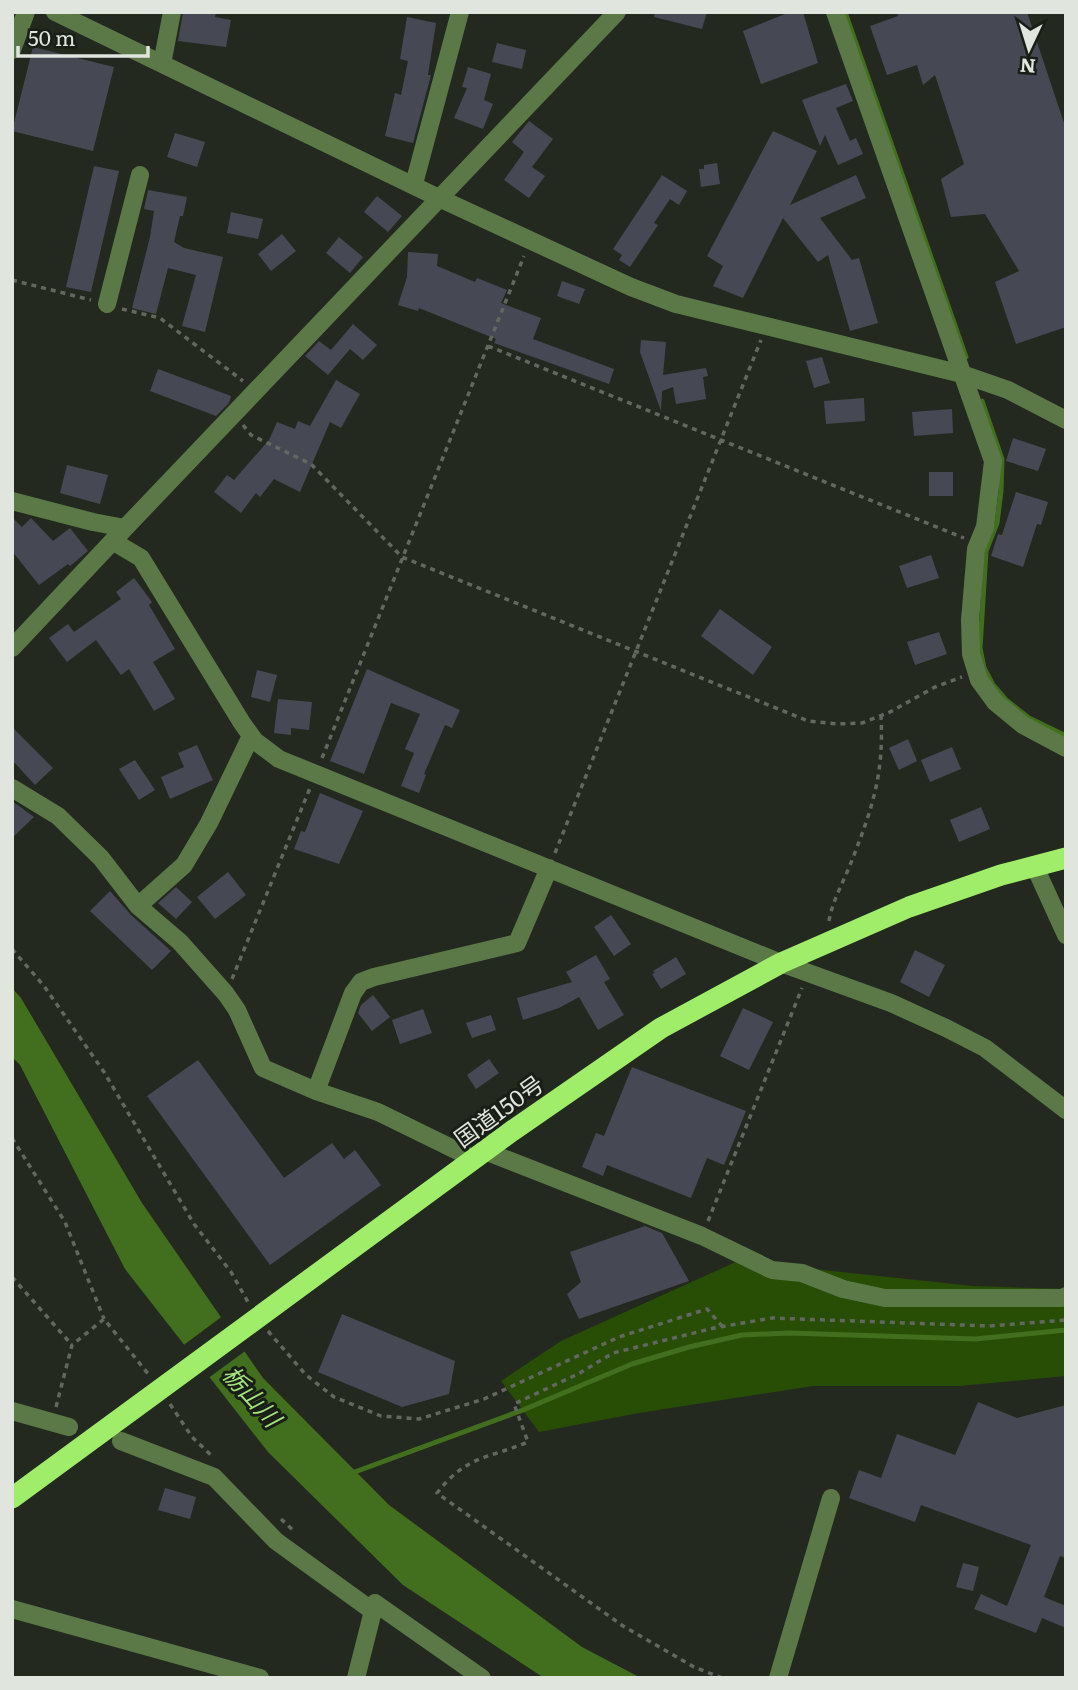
<svg xmlns="http://www.w3.org/2000/svg" width="1078" height="1690" font-family="Literata,'Noto Sans JP',serif">
	<rect width="100%" height="100%" fill="#23291f"/>
	<path fill="#284d05" d="M738 1261 973 1286 1066 1289V1376L960 1386H813L639 1413 539 1432 501 1381 561 1341Z"/>
	<path fill="#416f1d" d="M12 988 21 998 142 1203 263 1378 389 1505 582 1647 641 1678H544L403 1585 268 1452 125 1269 20 1065 12 1057Z"/>
	<path fill="#23291f" d="M224 1315 248 1349 207 1379 181 1347Z"/>
	<g fill="none" stroke-linecap="round" stroke-linejoin="round">
		<path stroke="#416f1d" stroke-width="5" d="M845 12 966 357
			M982 401 1002 459 1001 491 997 523 986 551 980 648 984 668 993 685 1006 700 1029 718 1066 736
			M352 1473 523 1410 632 1364 689 1347 742 1335 789 1333 975 1339 1066 1330"/>
	</g>
	<path fill="#464954" d="M183 12H216L215 17 231 20 226 47 178 41Z
		M655 12H707L702 29 654 17Z
		M790 12H803L818 63 761 84 743 31Z
		M897 12H1027L1066 129V327L1016 344 995 282 1019 271 985 214 951 217 941 179 964 164 935 75 923 85 917 65 887 75 870 26 898 16Z
		M407 17 436 23 428 75H431L413 143 385 136 395 93 401 95 408 61 400 59Z
		M497 43 526 50 522 69 492 62Z
		M33 47 114 67 93 151 12 131Z
		M468 67 491 74 484 100 493 104 483 129 454 118 467 88 462 87Z
		M846 84 853 101 836 108 850 141 856 138 863 154 838 165 825 135 820 146 802 100Z
		M529 121 553 139 532 167 545 176 529 198 504 180 524 152 512 142Z
		M773 131 817 151 790 205 856 175 866 198 820 218 852 260 859 258 878 323 850 331 828 255 818 262 783 218 743 298 713 286 723 266 707 256Z
		M175 133 205 142 197 167 167 157Z
		M717 163 720 184 701 187 699 169H704V165Z
		M94 166 119 171 91 292 66 287Z
		M662 175 687 191 679 205 670 199 654 223 658 225 630 267 619 260 622 255 613 249Z
		M148 190 187 197 183 216H180L174 242 184 248 223 257 205 332 182 326 196 275 168 268 156 314 132 308 150 237 154 211 144 209Z
		M377 196 402 216 388 232 364 212Z
		M231 212 263 219 258 239 227 233Z
		M282 234 296 251 271 271 258 254Z
		M339 237 363 257 350 273 326 253Z
		M408 252 438 254 437 266 475 282 477 278 507 290 501 303 541 318 533 339 614 369 609 384 494 343 496 339 419 308 418 311 398 305 407 277Z
		M562 281 585 289 579 304 557 296Z
		M353 324 377 345 363 360 350 349 328 375 305 356 319 341 331 350Z
		M641 340 666 342 663 375 706 368 708 376 703 377 706 399 676 404 673 387 662 391 661 411 640 352Z
		M822 357 830 383 814 388 806 361Z
		M158 369 231 396 229 403 216 416 150 391Z
		M336 380 360 394 341 428 330 422 300 492 274 479 260 497 256 493 241 513 214 492 227 475 234 480 269 440 277 422 295 429 298 421 310 426Z
		M864 398 865 421 826 424 824 401Z
		M952 409 953 433 914 436 912 412Z
		M1013 438 1046 449 1038 471 1006 461Z
		M67 465 108 475 100 504 60 493Z
		M929 472H953V496H929Z
		M1016 492 1048 502 1041 525 1037 524 1023 567 991 556 998 534 1002 535Z
		M12 517 22 527 31 518 53 541 70 528 88 551 70 566 68 564 39 585 12 551Z
		M931 555 939 578 907 588 899 566Z
		M134 578 152 602 149 605 175 649 153 662 175 699 154 711 129 669 121 675 96 640 67 662 49 638 68 624 74 632 121 599 116 592Z
		M720 609 772 647 753 675 701 636Z
		M939 632 947 654 915 665 907 642Z
		M367 669 460 710 452 728 445 725 424 774 426 775 419 793 401 786 414 753 405 749 420 714 391 703 364 774 330 761Z
		M257 670 277 675 270 702 251 697Z
		M278 699 312 702 309 730 291 728V735L274 733Z
		M12 727 53 768 35 785 12 760Z
		M908 739 917 761 899 770 889 748Z
		M197 745 213 780 170 799 161 777 184 767 178 753Z
		M952 747 961 769 930 782 921 760Z
		M135 760 155 790 139 800 119 769Z
		M320 793 363 811 339 864 294 849 301 831 305 832Z
		M12 801 34 817 12 838Z
		M981 807 990 829 959 842 950 820Z
		M228 872 246 895 215 919 197 897Z
		M176 887 192 902 176 919 158 903Z
		M110 891 131 915 171 951 152 970 90 911Z
		M611 915 631 944 614 956 594 927Z
		M915 950 945 965 929 997 900 982Z
		M596 955 610 979 604 982 624 1015 598 1030 579 997 559 1008 523 1020 517 998 572 982 566 972Z
		M676 957 686 974 661 989 652 974 655 973 653 971Z
		M373 995 390 1017 372 1031 358 1013 361 1005Z
		M743 1008 773 1022 749 1070 720 1056Z
		M423 1009 432 1033 400 1044 392 1020Z
		M491 1015 496 1030 472 1038 466 1023Z
		M489 1059 499 1073 476 1089 467 1075Z
		M198 1060 284 1178 332 1143 344 1159 355 1150 381 1185 270 1265 147 1096Z
		M632 1067 746 1111 724 1165 707 1158 691 1198 607 1165 603 1176 582 1167 596 1133 604 1136Z
		M645 1226 662 1233 689 1281 579 1319 567 1294 581 1282 570 1252Z
		M342 1314 455 1361 449 1394 402 1407 318 1372Z
		M978 1402 1017 1418 1066 1405V1558L1060 1556 1044 1597 1066 1606V1628L1042 1618 1036 1633 974 1609 981 1594 1007 1606 1031 1545 921 1505 915 1522 849 1498 859 1470 881 1478 897 1434 955 1455Z
		M165 1488 196 1497 190 1519 158 1510Z
		M963 1563 979 1567 973 1591 956 1587Z"/>
	<g fill="none" stroke-linecap="round" stroke-linejoin="round">
		<path stroke="#62685f" stroke-width="3.5" stroke-dasharray="5 5" stroke-linecap="butt" d="M12 280 91 300
			M122 309 160 318 243 381
			M488 346 964 538
			M243 425 251 435 311 464 402 557 808 721 837 724 862 723 890 712 935 687 962 677
			M322 758 524 256
			M555 853 761 340
			M829 921C832 901 845 879 852 860 873 807 884 773 881 716
			M12 949 44 986 104 1072 194 1224 231 1272 248 1302
			M232 979 310 788
			M12 1138 65 1222 104 1319
			M708 1221 802 988
			M12 1277 72 1345
			M268 1331 306 1375 334 1397 381 1416 419 1419 484 1399 619 1337 707 1309 722 1326
			M170 1404 192 1437 214 1458
			M56 1407 72 1345 104 1319 149 1375
			M281 1519 294 1531
			M722 1678 694 1667 623 1626 437 1493C467 1455 487 1459 528 1442L514 1404 578 1374 613 1353 714 1328 772 1318 989 1326 1066 1320"/>
		<path stroke="#5a7947" stroke-width="18" d="M55 12 441 199 631 287 676 304 962 374 1008 390 1066 420
			M835 12 993 461 985 527 976 549 970 620 971 654 979 680 995 702 1023 725 1066 748
			M12 50 26 12
			M162 64 172 12
			M414 184 460 12
			M107 304 140 175
			M12 501 93 522 125 528
			M114 542 141 558 242 723 255 741 279 759 781 963 891 1003 946 1028 985 1048 1066 1110
			M12 648 125 528 617 12
			M12 788 58 816 101 858 138 906 180 942 226 994 237 1010 263 1068 316 1091 378 1112 474 1159
			M1035 867 1066 935
			M138 906 184 865 209 823 251 736
			M316 1091 353 993 361 982 374 977 517 943 549 868
			M485 1151 702 1236 772 1270 802 1273 843 1289 885 1298H1062L1066 1296
			M12 1411 69 1427
			M121 1441 214 1477 276 1541 374 1612
			M12 1609 260 1678
			M356 1678 375 1603 482 1678
			M778 1678 831 1498"/>
		<path stroke="#9fed69" stroke-width="21" d="M12 1498 512 1131 661 1028 781 963 909 907 1001 875 1066 858"/>
	</g>
	<g text-anchor="middle" dominant-baseline="central" stroke-width="6" stroke-linejoin="round" paint-order="stroke">
		<g font-size="23" fill="#e0e5de" stroke="#191f16">
			<text transform="translate(498 1110) rotate(-36)">国道150号</text>
		</g>
		<g font-size="24" font-style="italic" fill="#a4e47a" stroke="#191f16">
			<text transform="translate(253 1395) rotate(48)">栃山川</text>
		</g>
	</g>
	<rect width="1078" height="1690" fill="none" stroke="#e0e5de" stroke-width="28"/>
	<g transform="translate(1029 49) rotate(184)" stroke="#191f16" stroke-width="5" paint-order="stroke">
	<path d="M0-5L12 26L0 18L-12 26Z" fill="#e0e5de"/>
	<text y="-10" font-size="19" font-weight="bold" text-anchor="middle" fill="#e0e5de">N</text>
	</g>
	<path d="M18 46v10h130v-10" fill="none" stroke="#e0e5de" stroke-width="3.5"/>
	<text x="28" y="46" font-size="21" fill="#e0e5de" stroke="#191f16" stroke-width="5" paint-order="stroke">50 m</text>
</svg>
